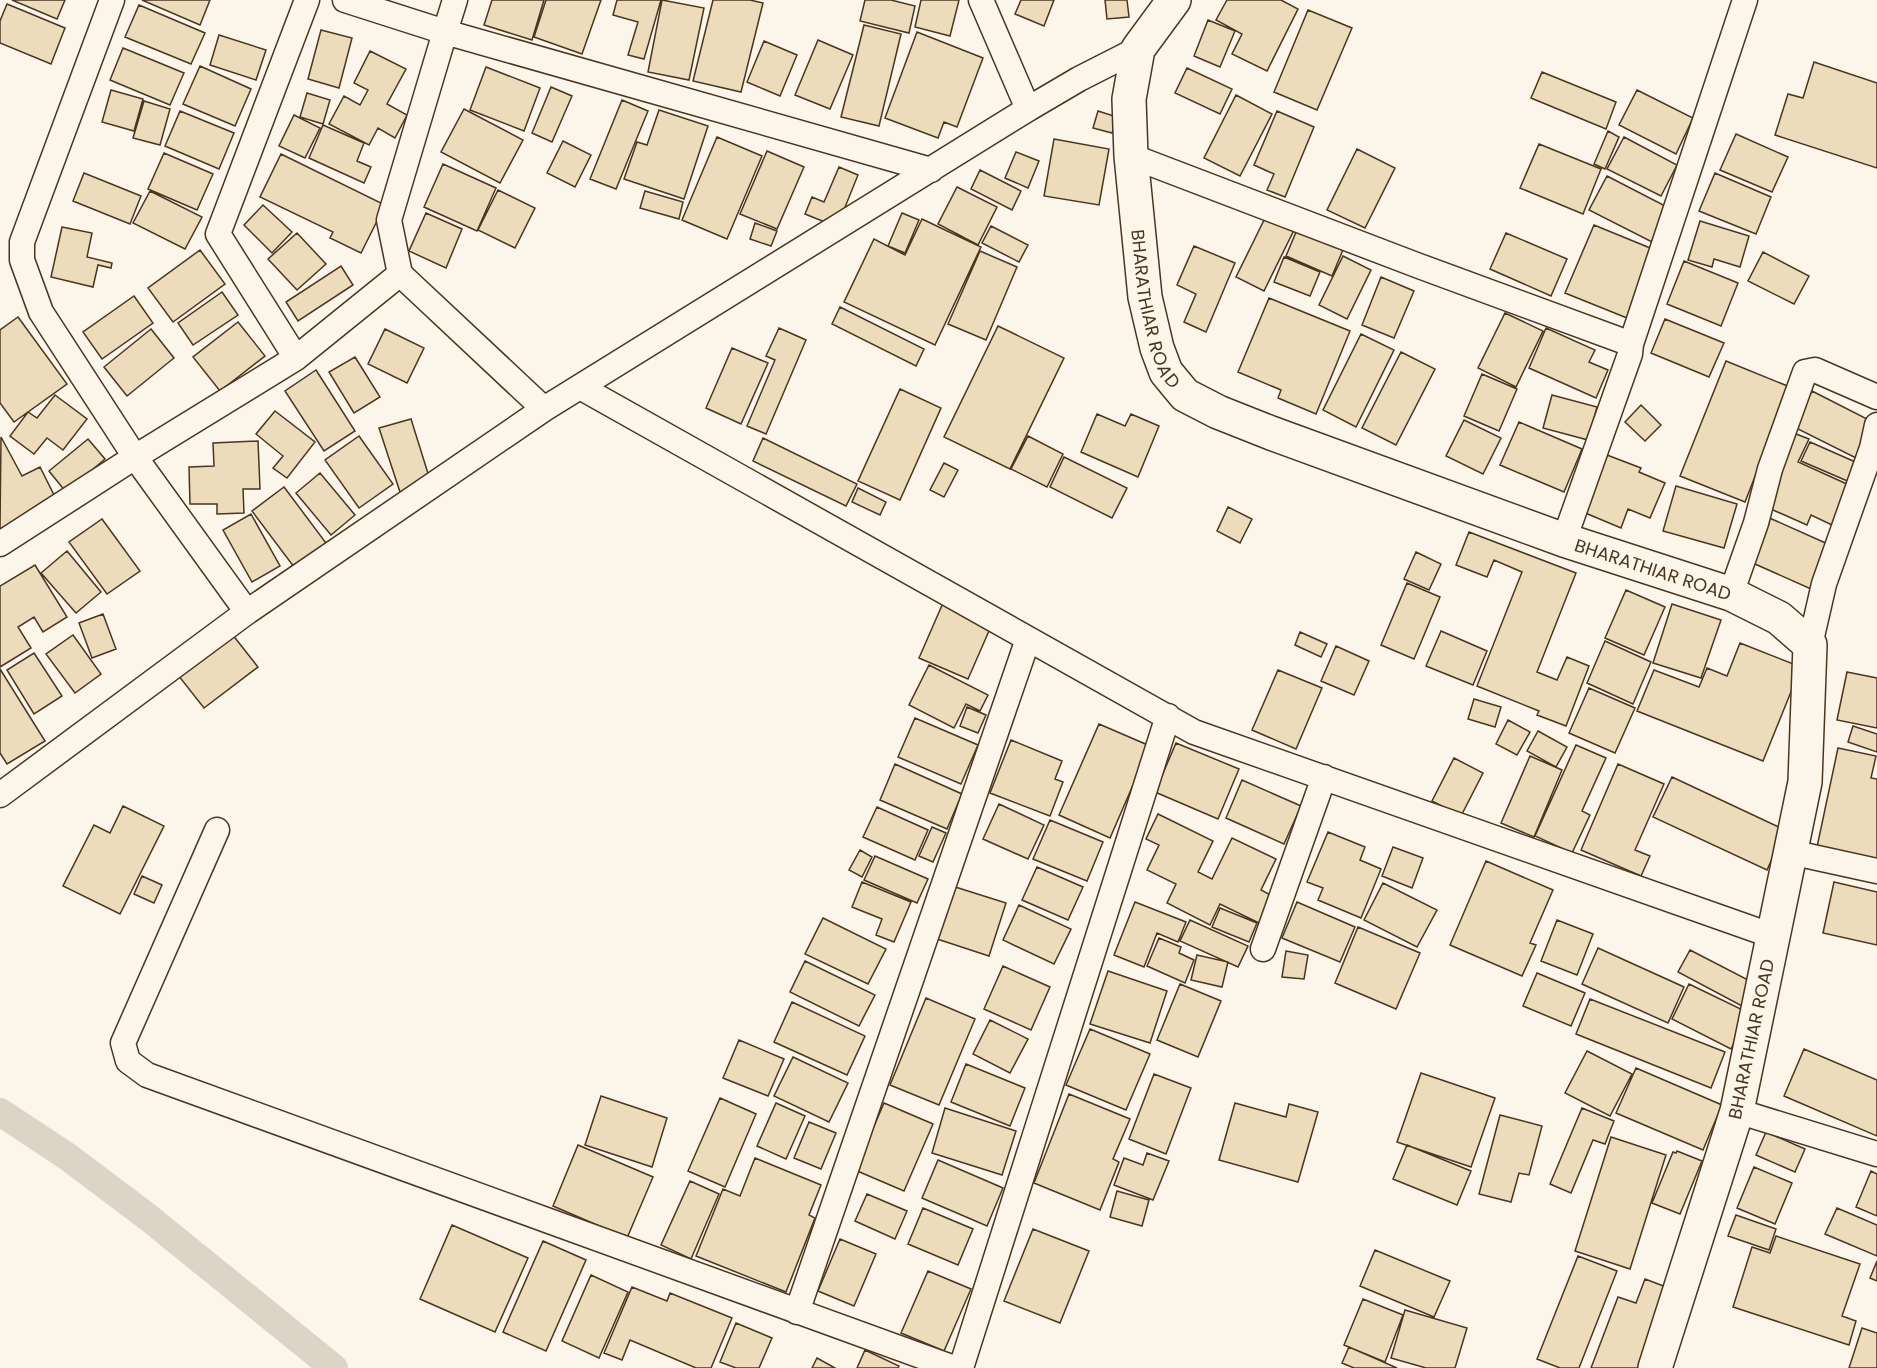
<svg xmlns="http://www.w3.org/2000/svg" width="1877" height="1368" font-family="Poppins,sans-serif">
	<rect width="100%" height="100%" fill="#fbf6e9"/>
	<g fill="none" stroke-linecap="round" stroke-linejoin="round">
		<path stroke="#dcd4c6" stroke-width="28" d="M0 1112 68 1157 149 1218 334 1368"/>
	</g>
	<path fill="#ecdcbc" stroke="#4a3520" stroke-width="1.5" d="M12 0H65L57 19Z
		M142 0H210L200 25Z
		M492 0H544L532 40 484 25Z
		M546 0H601L582 54 534 37Z
		M617 0H661L644 59 628 55 638 22 613 15Z
		M662 0 704 8 689 80 648 72Z
		M713 0H750L763 3 741 92 693 81Z
		M865 0H891L915 6 909 33 860 21Z
		M921 0H959L950 36 915 27Z
		M1021 0H1054L1044 26 1015 14Z
		M1105 0H1127L1129 17 1107 19Z
		M1227 0H1281L1298 9 1267 71 1232 54 1242 34 1216 20Z
		M7 4 65 28 51 64 0 43V21Z
		M139 5 205 33 191 64 125 37Z
		M1308 10 1352 28 1317 110 1274 92Z
		M1208 20 1235 31 1220 67 1194 56Z
		M864 25 901 34 879 126 841 117Z
		M321 30 352 38 339 88 308 79Z
		M917 32 983 58 957 127 944 122 938 138 885 118Z
		M219 35 266 50 256 80 210 65Z
		M818 40 853 55 830 109 795 95Z
		M764 41 797 55 780 96 747 82Z
		M123 48 184 73 170 105 110 80Z
		M370 51 406 69 387 104 407 115 395 138 378 128 369 145 329 124 344 96 360 105 368 90 354 83Z
		M1814 62 1877 83V168L1775 135 1788 94 1803 98Z
		M200 66 251 89 235 126 183 104Z
		M486 67 540 88 524 131 470 110Z
		M1187 68 1232 89 1220 114 1175 93Z
		M1542 72 1616 102 1606 129 1531 98Z
		M551 87 572 96 552 142 532 133Z
		M111 90 143 99 134 131 102 122Z
		M1637 90 1693 118 1676 154 1619 125Z
		M307 93 330 100 323 124 300 117Z
		M1236 95 1272 114 1240 176 1204 158Z
		M622 100 648 111 616 189 590 179Z
		M144 101 170 109 160 145 133 138Z
		M464 109 523 140 500 183 441 152Z
		M659 110 708 126 684 199 624 179 637 142 647 145Z
		M180 111 234 133 219 169 165 146Z
		M1098 111 1117 117 1112 133 1093 128Z
		M1277 111 1314 127 1285 197 1267 190 1274 174 1254 165Z
		M294 115 320 128 305 158 279 146Z
		M323 125 364 143 357 161 371 167 364 183 309 158Z
		M1608 131 1619 137 1605 169 1594 164Z
		M1736 134 1788 157 1772 192 1720 170Z
		M717 137 762 156 727 239 682 220Z
		M1624 137 1677 165 1661 196 1607 169Z
		M1054 139 1109 149 1099 205 1044 196Z
		M563 141 591 155 575 187 547 173Z
		M1539 144 1601 169 1583 214 1520 188Z
		M1357 149 1395 168 1365 228 1327 210Z
		M767 151 804 167 777 229 740 214Z
		M1016 152 1039 161 1028 188 1005 178Z
		M164 153 213 174 197 210 148 189Z
		M281 154 385 205 361 253 330 238 333 232 260 197Z
		M443 164 496 188 477 231 424 207Z
		M839 167 858 175 837 227 805 214 812 197 824 202Z
		M980 170 1021 191 1012 210 971 189Z
		M84 173 141 196 130 224 73 201Z
		M1715 173 1771 197 1756 234 1699 211Z
		M1607 176 1673 210 1656 244 1589 210Z
		M957 187 997 207 978 245 938 224Z
		M498 190 535 208 515 248 478 230Z
		M150 191 202 217 185 249 133 223Z
		M645 191 683 202 679 219 640 208Z
		M263 205 292 232 272 253 244 225Z
		M1269 210 1297 224 1264 291 1236 277Z
		M426 213 462 229 446 268 409 251Z
		M902 213 919 220 905 253 888 246Z
		M922 219 981 247 935 345 844 302 874 239 905 255Z
		M1700 221 1749 236 1740 267 1714 259 1712 267 1688 260Z
		M755 223 777 231 771 246 750 239Z
		M1299 225 1345 245 1332 276 1286 256Z
		M1594 225 1655 250 1627 318 1565 293Z
		M991 226 1028 245 1019 262 982 243Z
		M62 227 92 233 87 257 112 263 111 268 98 265 93 287 51 277Z
		M297 233 326 264 297 290 268 259Z
		M1506 233 1567 259 1551 296 1490 269Z
		M1194 246 1235 263 1206 332 1184 322 1196 294 1177 285Z
		M200 250 225 284 173 322 148 288Z
		M980 251 1017 267 986 340 948 324Z
		M1763 252 1809 276 1794 304 1748 281Z
		M1343 256 1371 270 1347 319 1319 305Z
		M1284 257 1320 272 1310 296 1274 282Z
		M1684 261 1738 283 1721 326 1667 304Z
		M341 266 353 285 298 321 286 302Z
		M1381 277 1414 291 1394 338 1362 325Z
		M222 292 238 315 193 345 178 323Z
		M134 296 153 323 102 359 83 332Z
		M1269 298 1350 331 1316 414 1278 398 1281 390 1238 372Z
		M840 307 924 349 916 366 832 324Z
		M1505 313 1543 331 1516 387 1478 368Z
		M18 317 67 384 14 422 0 403V330Z
		M1665 319 1724 343 1709 377 1651 353Z
		M238 322 265 356 220 391 193 357Z
		M998 326 1064 358 1010 469 944 437Z
		M779 328 806 340 766 434 747 426 775 360 766 356Z
		M1546 328 1595 350 1589 362 1608 370 1596 398 1529 368Z
		M151 329 174 358 127 396 104 367Z
		M385 329 424 348 407 383 368 364Z
		M1361 334 1394 350 1356 427 1323 410Z
		M732 348 768 363 741 424 706 408Z
		M1401 352 1435 369 1396 445 1362 428Z
		M355 357 380 397 354 413 329 372Z
		M1726 361 1790 387 1745 502 1680 476Z
		M316 370 355 431 324 451 285 391Z
		M1482 374 1517 389 1499 431 1464 416Z
		M900 389 941 408 900 500 858 481Z
		M1812 391 1873 422 1856 458 1794 427Z
		M55 395 87 419 63 450 47 438 34 454 10 436 28 412 37 418Z
		M1552 395 1597 407 1588 440 1543 428Z
		M1641 405 1661 425 1645 441 1625 422Z
		M275 411 315 442 287 478 273 468 283 456 256 434Z
		M1097 414 1125 426 1131 414 1159 426 1138 477 1081 452Z
		M411 419 431 483 400 492 379 428Z
		M1464 420 1501 438 1483 474 1446 456Z
		M1519 422 1582 449 1564 492 1500 465Z
		M1796 434 1809 439 1798 462 1849 485 1832 525 1811 515 1807 525 1764 506Z
		M359 436 393 484 359 508 325 460Z
		M1028 436 1063 454 1047 487 1011 469Z
		M1 437 22 476 40 467 56 499 0 529Z
		M763 438 857 484 846 506 753 461Z
		M88 439 105 459 66 492 49 471Z
		M258 441 260 489H243L244 513 217 514V504H190L189 467 214 466 213 443Z
		M1810 442 1860 464 1852 483 1801 461Z
		M1607 455 1641 468 1639 472 1665 483 1650 518 1628 509 1621 528 1583 512Z
		M1064 457 1127 488 1112 518 1050 487Z
		M944 463 958 470 944 497 930 490Z
		M320 473 355 515 331 535 296 493Z
		M1676 486 1737 504 1724 548 1663 531Z
		M284 487 329 547 297 571 252 511Z
		M858 488 886 502 880 515 852 502Z
		M1228 507 1252 519 1240 543 1217 531Z
		M251 514 280 566 252 582 223 530Z
		M1765 516 1830 545 1811 589 1746 560Z
		M102 519 140 571 107 594 69 542Z
		M1469 532 1576 573 1537 672 1557 680 1567 657 1589 666 1566 726 1537 715 1539 711 1477 686 1522 572 1494 560 1487 577 1456 565Z
		M67 551 101 592 76 613 41 573Z
		M1416 552 1441 564 1429 590 1404 579Z
		M35 565 67 617 43 632 34 617 18 627 31 648 0 667V586Z
		M1407 583 1440 597 1414 659 1381 645Z
		M1626 590 1665 607 1644 655 1605 638Z
		M943 603 992 624 968 679 919 658Z
		M1672 604 1721 620 1701 678 1653 663Z
		M103 614 116 649 92 658 79 623Z
		M1441 631 1487 651 1473 685 1426 666Z
		M1300 632 1327 644 1321 657 1295 645Z
		M232 634 258 667 204 708 178 675Z
		M73 635 101 674 75 693 46 654Z
		M1605 641 1651 662 1633 704 1587 683Z
		M1740 643 1801 667 1763 761 1637 711 1654 670 1699 687 1707 668 1727 676Z
		M1336 646 1369 661 1354 695 1321 681Z
		M34 653 62 696 34 714 7 670Z
		M929 665 988 695 980 711 966 704 954 728 909 705Z
		M0 669 45 741 7 764 0 753Z
		M1278 670 1322 688 1296 749 1252 730Z
		M1847 672 1877 678V728L1837 720Z
		M1589 688 1635 708 1615 753 1569 733Z
		M1474 699 1501 707 1495 727 1468 719Z
		M967 707 986 715 978 733 960 726Z
		M915 718 978 745 961 784 898 757Z
		M1508 720 1530 732 1517 755 1496 744Z
		M1099 724 1150 746 1110 838 1059 815Z
		M1853 726 1877 734V752L1848 742Z
		M1538 731 1567 747 1556 767 1527 751Z
		M1011 740 1062 761 1055 779 1063 782 1050 816 990 793Z
		M1176 743 1239 769 1218 819 1155 792Z
		M1576 745 1606 758 1582 811 1590 815 1572 853 1535 836Z
		M1838 748 1876 756 1871 778 1877 779V860L1817 847Z
		M1530 756 1562 770 1534 837 1501 823Z
		M1454 758 1483 773 1461 816 1432 801Z
		M895 764 962 794 947 829 880 800Z
		M1618 764 1664 784 1635 850 1650 856 1641 876 1581 850Z
		M1672 777 1785 830 1767 870 1653 817Z
		M1242 780 1301 806 1284 844 1226 818Z
		M999 804 1044 825 1028 859 983 839Z
		M123 806 164 826 120 914 63 886 94 825 110 833Z
		M877 807 928 830 915 860 863 837Z
		M1158 814 1213 841 1198 872 1212 879 1232 838 1276 859 1261 890 1274 897 1261 924 1220 904 1210 925 1167 903 1176 884 1147 870 1159 845 1146 839Z
		M1050 820 1103 842 1087 881 1033 859Z
		M932 827 946 833 933 862 919 856Z
		M1328 832 1365 847 1360 860 1381 869 1361 918 1318 900 1323 888 1307 882Z
		M1393 847 1423 858 1412 888 1382 876Z
		M860 850 872 857 862 877 849 870Z
		M875 856 928 879 917 903 864 880Z
		M1486 861 1553 890 1530 943 1536 945 1522 976 1450 945Z
		M1037 867 1083 887 1068 920 1022 900Z
		M142 876 162 885 154 903 134 894Z
		M862 882 911 902 894 942 876 935 882 919 852 907Z
		M1834 882 1877 892V945L1823 933Z
		M1383 883 1437 910 1417 947 1364 920Z
		M949 885 1006 903 989 956 934 938Z
		M1135 902 1186 922 1178 942 1157 933 1144 967 1114 955Z
		M1297 902 1355 927 1340 962 1282 938Z
		M1019 905 1071 929 1054 964 1003 940Z
		M1220 908 1257 923 1249 942 1212 927Z
		M823 918 886 949 868 984 805 954Z
		M1190 920 1248 946 1238 967 1180 941Z
		M1557 920 1593 934 1577 975 1541 961Z
		M1358 927 1420 953 1396 1009 1335 983Z
		M1159 938 1181 947 1179 953 1194 960 1185 983 1147 966Z
		M1598 948 1684 987 1668 1023 1582 984Z
		M1690 950 1754 983 1742 1006 1678 972Z
		M1286 951 1308 955 1304 979 1282 977Z
		M1197 955 1228 962 1222 987 1191 980Z
		M805 961 875 995 859 1026 790 992Z
		M1003 966 1050 987 1031 1030 984 1009Z
		M1108 971 1167 991 1150 1043 1090 1024Z
		M1537 973 1585 993 1571 1026 1523 1006Z
		M1180 984 1221 1001 1198 1057 1157 1040Z
		M1689 984 1749 1013 1731 1049 1672 1019Z
		M926 998 975 1019 939 1105 890 1085Z
		M1590 999 1725 1052 1711 1088 1576 1034Z
		M792 1002 865 1036 847 1075 774 1042Z
		M990 1020 1028 1039 1010 1073 973 1054Z
		M1090 1029 1150 1054 1126 1110 1066 1085Z
		M739 1040 784 1059 768 1096 723 1078Z
		M1804 1049 1877 1080V1136L1784 1096Z
		M1587 1051 1632 1074 1610 1116 1565 1093Z
		M793 1057 848 1083 829 1122 774 1096Z
		M966 1064 1025 1088 1010 1126 951 1102Z
		M1636 1068 1722 1105 1703 1150 1616 1113Z
		M1421 1073 1495 1098 1471 1167 1397 1142Z
		M1154 1074 1191 1088 1166 1154 1129 1139Z
		M1069 1094 1130 1119 1113 1159 1119 1162 1100 1210 1034 1183Z
		M601 1096 667 1118 652 1167 585 1145Z
		M720 1098 756 1114 725 1187 688 1171Z
		M776 1103 805 1116 786 1159 757 1146Z
		M884 1103 933 1124 904 1191 855 1170Z
		M1235 1103 1286 1117 1289 1104 1318 1112 1298 1182 1219 1160Z
		M945 1108 1016 1131 1002 1175 932 1153Z
		M1582 1108 1614 1121 1605 1144 1593 1140 1571 1193 1550 1184Z
		M1500 1115 1542 1126 1529 1175 1519 1173 1511 1202 1479 1194Z
		M809 1122 836 1133 821 1169 794 1158Z
		M1766 1132 1805 1149 1795 1172 1756 1155Z
		M1611 1137 1666 1155 1630 1269 1575 1251Z
		M578 1145 653 1177 627 1238 553 1206Z
		M1407 1145 1471 1171 1457 1205 1393 1179Z
		M1677 1151 1702 1161 1680 1214 1652 1203 1673 1152 1676 1153Z
		M1147 1153 1169 1161 1153 1200 1114 1185 1124 1158 1143 1165Z
		M755 1158 821 1185 809 1215 815 1218 786 1292 696 1256 723 1189 740 1196Z
		M938 1160 1003 1188 987 1226 922 1198Z
		M1754 1167 1792 1183 1775 1224 1737 1208Z
		M1871 1171 1877 1174V1216L1856 1207Z
		M690 1181 719 1194 691 1259 661 1245Z
		M1117 1191 1149 1200 1142 1226 1110 1217Z
		M867 1194 907 1211 895 1239 855 1221Z
		M923 1208 973 1229 958 1265 908 1244Z
		M1837 1208 1877 1225V1256L1825 1234Z
		M1736 1215 1776 1229 1769 1250 1728 1236Z
		M452 1225 528 1258 495 1332 420 1299Z
		M1033 1229 1089 1251 1060 1323 1004 1301Z
		M1776 1236 1860 1264 1842 1316 1856 1321 1849 1345 1733 1307 1752 1247 1770 1253Z
		M840 1239 876 1254 854 1306 818 1291Z
		M543 1241 586 1260 546 1351 503 1332Z
		M1375 1250 1450 1281 1434 1317 1360 1286Z
		M1578 1256 1617 1271 1579 1368H1560L1537 1359Z
		M1877 1261V1281L1870 1278Z
		M928 1271 971 1289 944 1351 901 1333Z
		M591 1275 628 1292 599 1358 562 1341Z
		M1645 1279 1674 1290 1644 1368H1591L1618 1297 1636 1303Z
		M632 1287 667 1301 670 1293 732 1318 711 1368H696L630 1340 622 1360 604 1353Z
		M1363 1299 1403 1315 1385 1362 1344 1345Z
		M1405 1310 1467 1328 1455 1368H1426L1391 1358Z
		M736 1323 772 1338 759 1368H736L720 1362Z
		M1862 1328 1877 1333V1368H1849Z
		M1349 1347 1397 1368H1354L1342 1363Z
		M865 1350 899 1366 898 1368H857Z
		M817 1358 835 1368H812Z"/>
	<g fill="none" stroke-linecap="round" stroke-linejoin="round">
		<defs>
			<path id="minor" d="M112 0 22 242V260L41 312 135 457 247 612
				M345 0 445 32 389 220 400 274
				M455 0 445 32 931 170
				M981 0 1028 109
				M1131 156 1419 266 1631 344
				M296 358 218 234 307 0
				M580 387 1194 732 1773 936
				M1564 540 1630 354 1631 344 1745 0
				M0 544 135 457 296 358 400 274 544 409
				M1731 594 1756 523 1770 469 1805 372 1815 370 1877 397
				M1810 645 1824 584 1872 448 1877 425
				M0 795 247 612 544 409 1028 109 1079 79 1138 49
				M217 830 123 1043 128 1061 147 1075C417 1171 684 1272 954 1368
				M1790 852 1877 871
				M1263 949 1324 777
				M1737 1111 1877 1154
				M797 1312 1028 639
				M961 1368 1168 716"/>
			<g id="secondary">
				<path id="s1" d="M1174 0 1138 49 1129 99 1131 156 1145 297 1157 348 1166 372 1185 395 1218 412 1271 433 1564 540 1731 594 1779 618 1810 645 1805 782 1737 1111 1655 1368"/>
			</g>
		</defs>
		<use href="#minor" stroke="#4a3520" stroke-width="27"/>
		<use href="#secondary" stroke="#4a3520" stroke-width="36"/>
		<use href="#minor" stroke="#fbf6e9" stroke-width="24"/>
		<use href="#secondary" stroke="#fbf6e9" stroke-width="33"/>
	</g>
	<g text-anchor="middle" dominant-baseline="central" stroke-width="4.5" stroke-linejoin="round" paint-order="stroke">
		<g font-size="18" fill="#4a3520" stroke="#fbf6e9">
			<text stroke="none"><textPath href="#s1" startOffset="324">BHARATHIAR ROAD</textPath></text>
			<text stroke="none"><textPath href="#s1" startOffset="918">BHARATHIAR ROAD</textPath></text>
			<text transform="translate(1751 1039) rotate(-78)">BHARATHIAR ROAD</text>
		</g>
	</g>
</svg>
